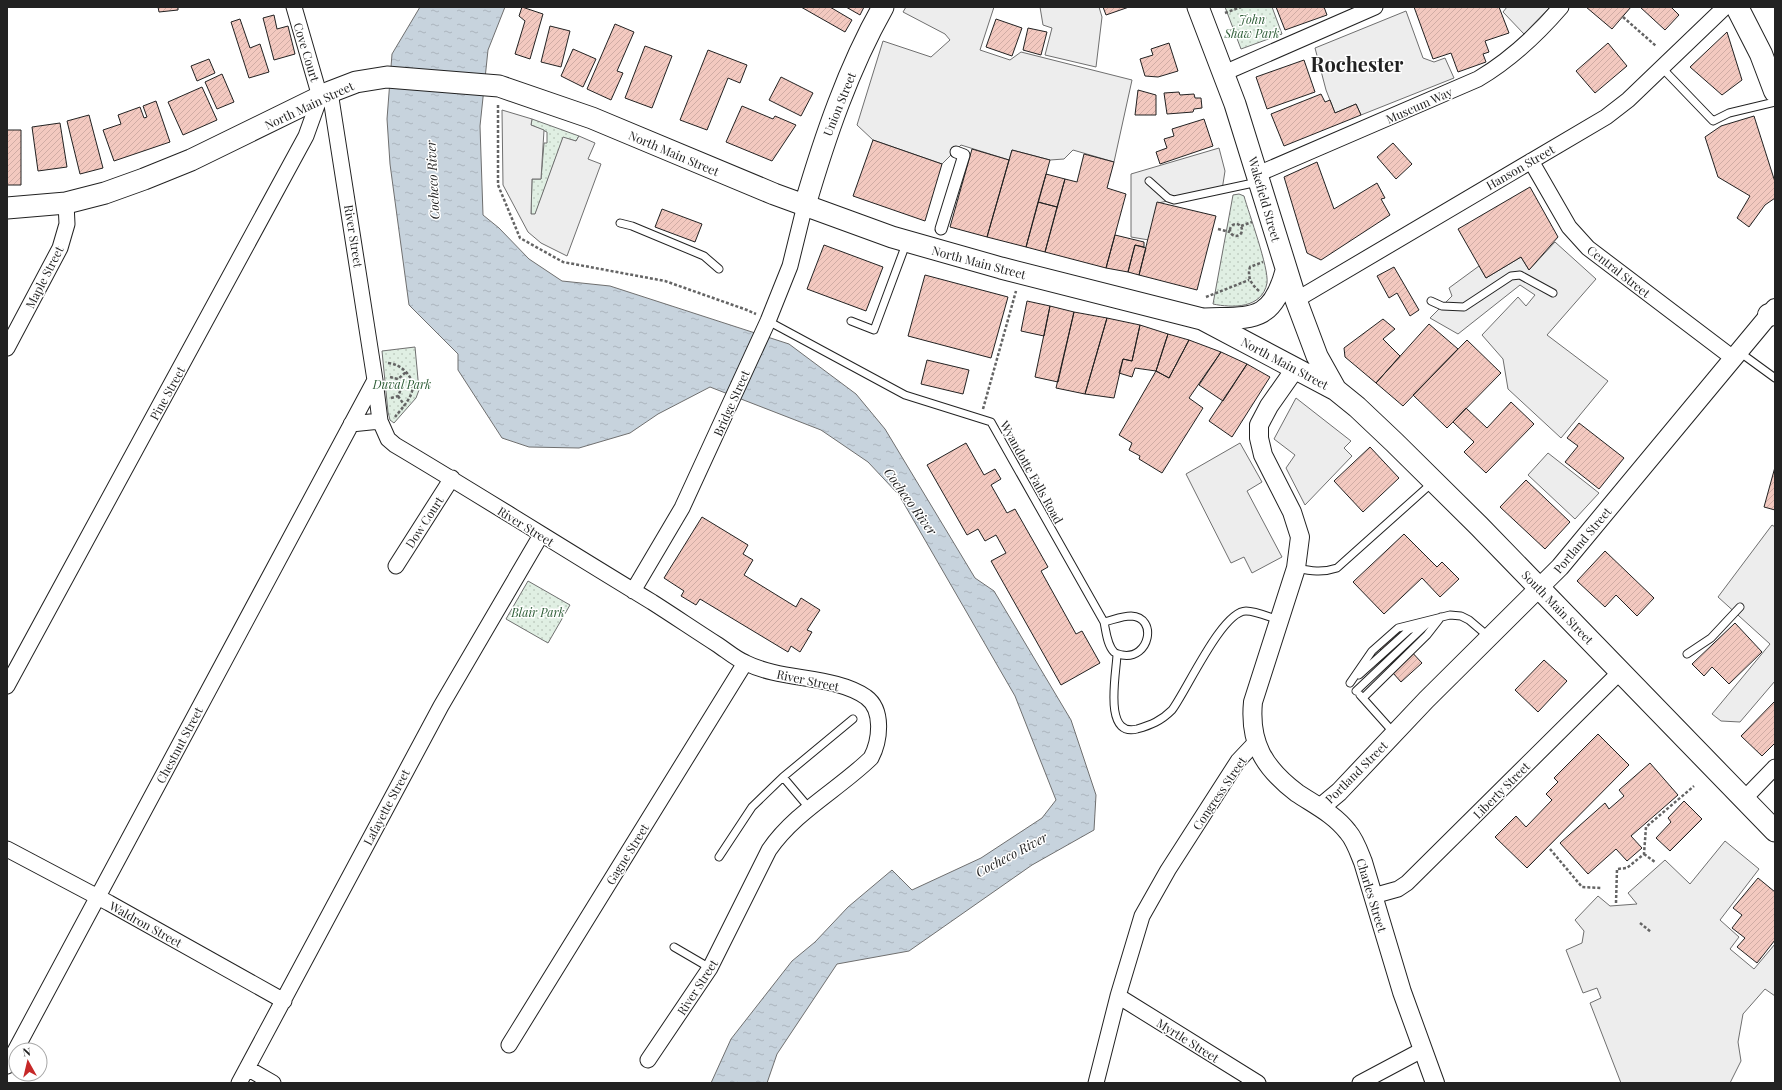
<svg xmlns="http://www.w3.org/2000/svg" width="1782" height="1090" font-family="'Playfair Display',serif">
	<defs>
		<pattern id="green-dots" width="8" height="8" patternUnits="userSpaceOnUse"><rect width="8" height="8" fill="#e0efe3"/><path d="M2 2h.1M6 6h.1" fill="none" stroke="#c0cdc2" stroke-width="1.8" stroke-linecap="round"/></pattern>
		<pattern id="water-ripples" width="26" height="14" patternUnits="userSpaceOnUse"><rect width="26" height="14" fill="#c7d3dd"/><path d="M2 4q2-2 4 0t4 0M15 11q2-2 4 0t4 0" fill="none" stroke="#abb5bd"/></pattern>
		<pattern id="building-hatch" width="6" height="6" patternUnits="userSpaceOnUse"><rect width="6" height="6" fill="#f3c9c0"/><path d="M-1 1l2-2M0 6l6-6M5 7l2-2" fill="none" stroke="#d0aca5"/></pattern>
	</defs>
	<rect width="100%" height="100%" fill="#fff"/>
	<path fill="url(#green-dots)" stroke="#6f6f6f" d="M1225 7H1272L1282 34 1241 49Z
		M532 119 579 136 576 141 563 138 535 215 531 214 532 179H541L544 143H547V132L531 125Z
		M1239 194 1244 196C1249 214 1269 268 1267 283 1262 309 1232 308 1213 304L1233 195Z
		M415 347 419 390 416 398 394 423 390 420 388 412 382 351Z
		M528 581 570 605 548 643 506 619Z"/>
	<path fill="#ededed" stroke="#6f6f6f" d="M906 7H994L980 50 1010 60 1021 52 1132 80 1114 162 1073 150 1064 159 1050 160 1012 150 1009 160 961 145 942 164 873 140 857 125 883 41 931 57 950 40 945 34 903 12Z
		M1040 7H1099L1102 17 1096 67 1045 55 1052 28 1043 25Z
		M1507 7H1550L1524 34 1503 12Z
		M1406 11 1423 58 1434 62 1445 58 1454 78 1361 115 1356 104 1335 113 1326 90 1315 48Z
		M502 110 532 119 531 125 544 130 541 179H532L531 214H535L563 137 576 141 579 136 595 143 588 159 601 164 567 256 541 243 528 232 503 185Z
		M1219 148 1225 171 1222 190 1158 203 1149 240 1131 237V174Z
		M1555 242 1596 279 1547 335 1608 381 1561 438 1508 389 1503 359 1482 335 1518 297 1526 306 1535 295 1520 285 1458 334 1430 318 1452 296 1449 288 1479 266 1486 278 1521 257 1529 270Z
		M1296 398 1351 441 1344 448 1352 456 1305 505 1286 468 1295 455 1274 439Z
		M1240 443 1262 482 1247 491 1282 557 1252 573 1244 557 1231 563 1186 474Z
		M1548 453 1599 493 1575 519 1528 475Z
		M1772 525 1775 527V681L1740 722 1721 721 1712 714 1770 644 1718 597Z
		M1725 841 1759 869 1720 920 1739 937 1730 949 1754 969 1775 944V996L1765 989 1743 1014 1738 1042 1741 1061 1730 1083H1621L1590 1003 1601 998 1597 988 1583 993 1566 950 1582 943 1584 931 1575 920 1598 896 1610 906 1637 904 1628 893 1665 860 1690 884Z"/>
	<path fill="url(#water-ripples)" stroke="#6f6f6f" d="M420 7H505L488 50 480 126 483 215 499 228 529 259 562 281 610 286 789 344 856 394 885 429 975 578 994 591 1071 720 1096 795 1094 830 1032 865 909 951 837 964 777 1054 767 1083H711L731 1039 792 961 815 942 848 907 892 870 912 890 981 858 1042 818 1056 800 1015 696 899 495 868 462 821 430 710 387 658 414 630 433 579 448 529 447 502 438 458 370V354L409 305 390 164 387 119 392 54Z"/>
	<path fill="url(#building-hatch)" stroke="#222" d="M158 7H178V10L159 12Z
		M522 7 543 14 530 59 515 54 525 21 519 16Z
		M801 7H830L852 20 845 32Z
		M846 7H864L860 15Z
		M1103 7H1129L1106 15Z
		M1276 7H1324L1327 15 1285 30Z
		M1414 7H1499L1509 33 1485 41 1489 52 1483 54 1486 62 1458 72 1451 53 1433 59Z
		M1586 7H1631L1612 29Z
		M1640 7H1671L1679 15 1665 30Z
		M274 15 277 29 288 26 295 54 274 60 263 18Z
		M240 19 250 48 260 44 269 72 249 78 231 22Z
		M996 19 1022 28 1012 56 986 47Z
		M615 24 634 32 617 71 623 73 611 100 587 89Z
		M550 26 570 31 561 67 541 62Z
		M1028 28 1047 32 1041 55 1023 50Z
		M1727 32 1742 80 1722 95 1690 67Z
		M1169 43 1178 71 1158 77 1145 76 1140 59 1153 55 1151 49Z
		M1608 43 1627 66 1595 93 1576 71Z
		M645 46 672 56 652 108 625 98Z
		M573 49 596 59 583 87 561 76Z
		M708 50 747 65 740 83 728 78 707 130 680 120Z
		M209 59 215 73 197 81 191 66Z
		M1304 60 1315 92 1267 109 1256 77Z
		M222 74 234 102 217 109 205 82Z
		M781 77 813 93 801 116 769 100Z
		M202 87 217 120 183 135 168 102Z
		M1138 90 1156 95V115H1135Z
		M1179 92 1180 95 1194 94 1195 98H1201L1202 108 1194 109 1193 112 1167 114 1164 93Z
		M1321 94 1325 102 1330 100 1335 113 1356 104 1361 115 1284 146 1271 114Z
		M156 101 170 142 114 161 103 130 121 124 118 115 140 107 144 118 147 117 143 106Z
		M742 106 773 119 775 116 796 125 772 161 726 142Z
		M89 115 103 168 80 174 67 121Z
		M1754 116 1775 182V198L1765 205 1749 227 1737 218 1750 196 1718 177 1705 137 1721 126Z
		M1204 119 1213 146 1160 164 1156 152 1167 148 1164 139 1174 136 1172 129Z
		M60 123 67 167 38 171 32 127Z
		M7 130H21V185H7Z
		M873 140 942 164 925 221 853 196Z
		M1393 143 1412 164 1396 179 1377 157Z
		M972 149 1009 160 987 237 950 227Z
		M1012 150 1050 160 1026 247 987 237Z
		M1084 154 1114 162 1107 188 1126 194 1106 268 1045 252 1065 179 1077 182Z
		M1317 162 1334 209 1377 183 1385 198 1381 199 1390 215 1321 260 1307 253 1284 177Z
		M1046 174 1065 179 1057 207 1038 202Z
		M1530 187 1558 237 1529 270 1521 257 1486 278 1458 229Z
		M1038 202 1057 207 1045 252 1026 247Z
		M1157 202 1216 216 1197 290 1139 275Z
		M662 209 702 224 695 242 655 227Z
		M1115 235 1144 242V247L1135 245 1128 272 1106 268Z
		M824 245 883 267 866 311 807 289Z
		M1135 245 1146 248 1139 275 1128 272Z
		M1394 267 1419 310 1410 316 1397 293 1389 298 1377 276Z
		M925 275 1008 297 991 358 908 336Z
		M1027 301 1050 306 1044 336 1021 331Z
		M1050 306 1074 312 1058 382 1035 377Z
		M1074 312 1107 318 1085 394 1056 388Z
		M1107 318 1140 325 1132 361 1123 359 1114 398 1085 394Z
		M1383 319 1395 329 1383 339 1400 356 1376 383 1345 357 1344 348Z
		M1429 324 1458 349 1403 406 1376 383Z
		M1140 325 1168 334 1156 371 1135 368 1132 377 1119 373 1123 359 1132 361Z
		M1168 334 1189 340 1169 378 1156 371Z
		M1189 340 1221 352 1189 398 1203 408 1162 473 1139 459 1140 456 1129 450 1132 443 1119 435 1156 371 1169 378Z
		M1467 340 1501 373 1447 428 1413 395Z
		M1221 352 1247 364 1223 401 1199 385Z
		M927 360 969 370 963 394 921 384Z
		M1247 364 1270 377 1232 437 1209 421Z
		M1511 402 1534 424 1486 473 1464 452 1474 442 1453 422 1466 408 1487 428Z
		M1579 423 1624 458 1599 489 1565 462 1578 446 1567 438Z
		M966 443 984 475 995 469 1001 479 991 485 1007 513 1015 509 1048 567 1041 571 1076 634 1082 631 1100 663 1061 685 991 561 1006 553 996 535 985 541 978 529 967 535 927 465Z
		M1370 447 1399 478 1363 512 1334 481Z
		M1775 467V510L1764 507Z
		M1526 480 1570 522 1545 549 1500 507Z
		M702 517 748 545 743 554 753 560 744 575 796 607 801 598 820 610 807 630 812 632 800 652 791 646 788 652 700 599 696 605 681 596 684 591 664 578Z
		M1404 534 1437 567 1442 562 1459 579 1440 597 1422 578 1384 614 1353 582Z
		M1605 551 1654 598 1637 616 1616 595 1605 607 1577 581Z
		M1735 623 1762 652 1729 684 1712 667 1704 676 1692 664Z
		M1386 635 1404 654 1409 649 1422 663 1401 682 1393 673 1398 668 1375 644Z
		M1544 660 1567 681 1538 712 1515 690Z
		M1775 701V743L1762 756 1741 736Z
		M1598 734 1629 765 1527 868 1495 837 1516 816 1526 827 1552 800 1546 794 1558 782 1554 778Z
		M1650 763 1678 795 1631 836 1642 848 1627 861 1616 849 1588 874 1560 843 1605 803 1609 809 1624 796 1619 790Z
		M1684 801 1702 819 1670 851 1656 838 1671 822 1668 818Z
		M1758 878 1775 892V940L1757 963 1737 947 1745 938 1732 928 1742 915 1733 908Z"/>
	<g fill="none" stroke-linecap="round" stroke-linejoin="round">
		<defs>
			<path id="service" d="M1662 68 1713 121 1729 113 1775 102
				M1149 181 1168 198 1174 200 1258 182
				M620 223 632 226 704 256 719 269
				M1431 301 1442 306 1464 307 1511 276 1520 275 1553 293
				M768 321 905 395 991 422 1104 622C1106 631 1107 645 1114 652 1116 654 1119 654 1122 655 1150 660 1158 617 1131 616 1122 616 1113 620 1104 622
				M851 321 874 330 906 244
				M1738 351 1775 378
				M1296 568C1311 571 1322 573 1337 568L1432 483
				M1117 654C1117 670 1102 738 1137 729 1151 725 1161 721 1172 710 1187 690 1222 611 1246 611 1256 611 1269 617 1279 620
				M1687 654 1711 638 1740 607
				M1359 675 1409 630 1416 627
				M1350 683 1372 651 1398 628 1450 615 1461 616 1469 620 1489 637
				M1356 691 1431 620
				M1360 695 1394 733
				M1363 698 1427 635 1441 617
				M810 809 783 777 853 719
				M719 857 752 807 783 777
				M674 947 710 968"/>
			<path id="pedestrian" d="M941 229 964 155 956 152"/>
			<path id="minor" d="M1224 73 1375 7
				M1531 161 1569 227 1588 248 1733 358
				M1258 174 1478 79C1510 60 1536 36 1561 7
				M1296 300 1606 117 1628 100 1725 7
				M7 348 60 248 67 224 66 203
				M375 380 380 421
				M351 424 380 421 388 439 395 445C481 496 566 550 652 602 674 616 696 631 718 645 727 651 736 659 746 663 782 681 834 675 866 697 884 710 880 741 871 758 838 790 795 812 769 850L710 968 648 1060
				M396 566 452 478
				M633 591 682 508 768 321 790 266 805 205
				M7 686 306 136 320 97 294 7
				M1744 799 1775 767
				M7 849 109 903 284 1001
				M1373 896 1398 889 1407 883 1620 672
				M1118 996 1258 1083
				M509 1045 745 663
				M7 1066 375 380 330 92
				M247 1068 273 1083
				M239 1083 441 706 541 535
				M1096 1083 1118 996 1142 916 1168 870 1238 761 1255 743
				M1360 1083 1422 1050"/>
			<path id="tertiary" d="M1295 369 1269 406 1259 425V438L1263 455 1292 512 1300 537 1296 568 1253 702C1249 743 1264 768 1297 793 1315 805 1334 814 1348 832 1355 840 1359 852 1363 862L1402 992 1435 1083
				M1321 807 1339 792 1426 700 1560 567 1775 308"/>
			<path id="secondary" d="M1198 7 1235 104 1296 300 1317 356 1336 390
				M805 205C825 137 848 69 883 7
				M7 208 66 203 105 193 144 179 191 160 330 92 356 82 387 77 499 86 592 118 774 194 892 237 1001 268 1202 319 1336 390 1357 407 1394 442 1479 526 1775 831
				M1205 319C1250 317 1272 324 1286 271"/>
			<path id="primary" d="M1737 7 1761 54 1775 91
				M1769 315 1775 314"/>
		</defs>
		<use href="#service" stroke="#222" stroke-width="9"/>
		<use href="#pedestrian" stroke="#222" stroke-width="13"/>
		<use href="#minor" stroke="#222" stroke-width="17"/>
		<use href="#tertiary" stroke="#222" stroke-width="20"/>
		<use href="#secondary" stroke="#222" stroke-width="23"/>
		<use href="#primary" stroke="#222" stroke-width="24"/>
		<path stroke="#646464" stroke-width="2.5" stroke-dasharray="3 2" stroke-linecap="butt" d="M1225 13 1241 7
			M1623 17 1656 46
			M498 105V185L520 238 563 262 665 281 747 310 756 314
			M1230 230a6 6 0 1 1 12 0a6 6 0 1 1-12 0Z
			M1241 226 1252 222
			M1218 229 1230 232
			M1259 291C1251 284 1247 277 1250 267L1263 262
			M1206 297 1249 280
			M388 363C395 364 400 366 405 371 422 388 407 402 395 417
			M390 377 398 379 406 372
			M398 396 405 406
			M391 398 398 396C401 391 402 384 398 379
			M983 409 1016 291
			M1550 849 1582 887 1602 888
			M1644 854 1655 862
			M1616 903 1617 869 1627 868 1644 854 1646 827 1694 786
			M1640 923 1651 932"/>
		<use href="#service" stroke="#fff" stroke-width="7"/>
		<use href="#pedestrian" stroke="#fff" stroke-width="11"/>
		<use href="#minor" stroke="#fff" stroke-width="15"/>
		<use href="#tertiary" stroke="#fff" stroke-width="18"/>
		<use href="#secondary" stroke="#fff" stroke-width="21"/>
		<use href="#primary" stroke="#fff" stroke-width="22"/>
	</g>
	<g text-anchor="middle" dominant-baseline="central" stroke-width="3" stroke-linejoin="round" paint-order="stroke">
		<g font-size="12" font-style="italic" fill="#2f5e38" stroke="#fff">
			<text x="1252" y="19">John<tspan x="1252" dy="14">Shaw Park</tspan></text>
			<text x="402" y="384">Duval Park</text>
			<text x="538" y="612">Blair Park</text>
		</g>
		<g font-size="12" fill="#222" stroke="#fff">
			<text transform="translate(307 52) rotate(73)">Cove Court</text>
			<text transform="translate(839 104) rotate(-68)">Union Street</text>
			<text transform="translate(309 105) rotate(-25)">North Main Street</text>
			<text transform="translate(1419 105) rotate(-24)">Museum Way</text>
			<text transform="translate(674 153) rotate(23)">North Main Street</text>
			<text transform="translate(1520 167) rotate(-30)">Hanson Street</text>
			<text transform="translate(1265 199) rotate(74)">Wakefield Street</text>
			<text transform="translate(354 236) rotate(81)">River Street</text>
			<text transform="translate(979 262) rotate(15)">North Main Street</text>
			<text transform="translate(1619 271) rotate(38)">Central Street</text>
			<text transform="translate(44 277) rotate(-63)">Maple Street</text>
			<text transform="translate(1285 363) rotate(28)">North Main Street</text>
			<text transform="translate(167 393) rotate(-61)">Pine Street</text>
			<text transform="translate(731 403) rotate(-66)">Bridge Street</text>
			<text transform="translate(1032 472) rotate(61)">Wyandotte Falls Road</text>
			<text transform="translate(424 522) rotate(-57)">Dow Court</text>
			<text transform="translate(526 526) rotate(32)">River Street</text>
			<text transform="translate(1582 540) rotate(-50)">Portland Street</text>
			<text transform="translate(1558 607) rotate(46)">South Main Street</text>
			<text transform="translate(808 680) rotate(12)">River Street</text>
			<text transform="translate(179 745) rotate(-62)">Chestnut Street</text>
			<text transform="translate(1356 772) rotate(-45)">Portland Street</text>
			<text transform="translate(1501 790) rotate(-45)">Liberty Street</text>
			<text transform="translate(1219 793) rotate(-56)">Congress Street</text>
			<text transform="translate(386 807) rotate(-62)">Lafayette Street</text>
			<text transform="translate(627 854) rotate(-58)">Gagne Street</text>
			<text transform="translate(1372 895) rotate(73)">Charles Street</text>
			<text transform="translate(146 924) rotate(29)">Waldron Street</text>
			<text transform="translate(697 987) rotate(-57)">River Street</text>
			<text transform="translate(1188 1040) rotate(32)">Myrtle Street</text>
		</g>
		<g font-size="13" font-style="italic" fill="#222" stroke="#fff">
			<text transform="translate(432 180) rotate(-93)">Cocheco River</text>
			<text transform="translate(911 501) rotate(54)">Cocheco River</text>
			<text transform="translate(1011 854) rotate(-28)">Cocheco River</text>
		</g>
		<g font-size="20" font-weight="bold" fill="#222" stroke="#fff">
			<text x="1357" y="63">Rochester</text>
		</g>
	</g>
	<rect width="1782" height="1090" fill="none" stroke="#222222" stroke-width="16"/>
	<g transform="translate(28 1062) rotate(352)"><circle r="19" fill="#ffffff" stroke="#a7a7a7"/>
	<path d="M0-3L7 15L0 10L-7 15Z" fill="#c62828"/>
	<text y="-6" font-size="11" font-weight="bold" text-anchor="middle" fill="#222222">N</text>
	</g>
</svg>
